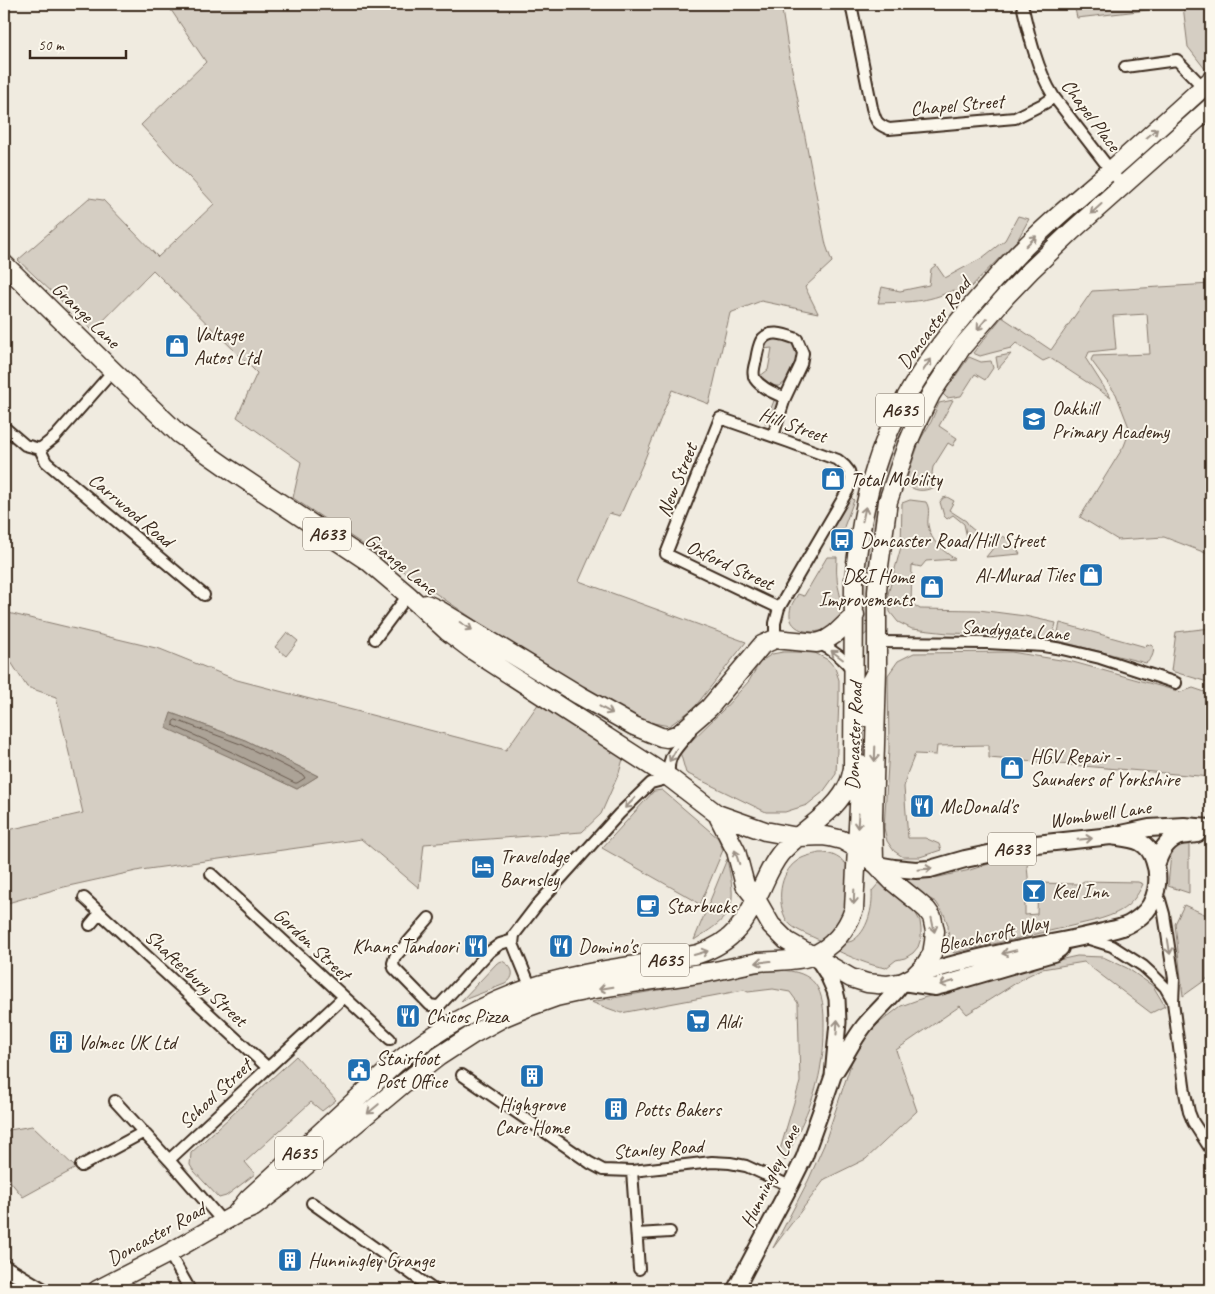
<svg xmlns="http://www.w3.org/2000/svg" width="1215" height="1294" font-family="Caveat,sans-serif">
	<rect width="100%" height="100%" fill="#f0ebe0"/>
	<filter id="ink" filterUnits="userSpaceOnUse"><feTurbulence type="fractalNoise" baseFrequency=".02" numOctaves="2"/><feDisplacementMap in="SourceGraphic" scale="10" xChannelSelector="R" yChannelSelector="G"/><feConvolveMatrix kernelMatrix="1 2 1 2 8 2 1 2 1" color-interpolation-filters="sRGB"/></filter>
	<g filter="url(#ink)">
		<path fill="#d5cec3" stroke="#887c70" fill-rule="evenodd" d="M167 4H781L789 54 826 245 832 262 805 287 818 313 761 301 730 313 709 404 672 390 644 461 620 516 609 513 579 581 746 642 694 708 669 726 643 721 516 648 391 563 293 498 301 462 237 417 257 373 153 270 93 331 18 260 89 198 103 200 158 257 214 204 141 125 206 62Z
			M1074 4H1211V64L1205 69 1188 47 1183 6 1077 18Z
			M1211 89V96L1130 169 1126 168V165Z
			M1104 184 1108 185V189L1053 237 1013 277 928 386 922 382 944 350 1009 272Z
			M1018 216 1029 219 1018 239 961 297 953 290C928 303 905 302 878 303L882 287 900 291 929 285 931 269 936 265 945 278 982 258 1005 240Z
			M1211 284V555L1164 537 1118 540 1080 517 1124 446 1130 430 1116 394 1091 360 1093 356 1150 354 1147 314 1113 316 1116 349 1089 352 1086 359 1111 398 1050 358 1043 361 1016 343 1011 348 991 353 980 356 973 353 1002 317 1051 350 1092 291Z
			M781 338 789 341 795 345 798 351V356L785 382 780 386H774L763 381 760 376 768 370 772 348 763 349C767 341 772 339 781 338Z
			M1011 354 998 369 996 357Z
			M969 357 981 362 991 361 993 368 985 380 975 374 961 396 947 398 943 394Z
			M918 389 924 392 882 498 874 496 884 461Z
			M775 398 779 402C777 413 778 421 765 424Z
			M953 400 939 426 957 438 953 446 948 443 933 467 932 473 935 487C923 492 915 492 905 483L920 440 931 422 939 403Z
			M851 497 854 500 841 535 839 551 831 550 838 539 832 534V529Z
			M947 497 954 501 949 510 966 521 970 527 975 531 973 536 967 538 964 524 953 515 947 519 944 516 940 502 943 498Z
			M873 499 881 501 869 631 860 639 861 576Z
			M910 500 926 502C931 510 927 517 928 525 931 542 942 550 955 559L926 561 921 567 912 565 911 603 920 609 979 610 1025 616 1056 623 1054 631 1049 634 1046 639 1021 635 948 633 912 629 898 622 890 612 888 594 901 547 902 503Z
			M1003 536 1012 542 1020 554 986 557Z
			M827 557H837C837 564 836 570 837 577 837 590 845 602 840 615 832 639 782 638 791 607 792 603 796 598 798 594L804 596Z
			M4 612 160 649 237 680 506 750 541 700 623 759 619 773 601 814 582 832 424 844 419 888 361 839 141 870 64 887 4 904V831L83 813 56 697 27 687 11 662 4 663ZM171 713 245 740 318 776 297 789 232 758Z
			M1060 623 1146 647 1147 644 1153 646C1155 653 1151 660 1146 663L1050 639 1052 637 1058 632Z
			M1211 628V683L1171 671 1176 632Z
			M287 632 298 641 286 656 275 647Z
			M783 652H795L815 653 828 660 835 668 839 680V699L836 774 823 792 807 805 785 812H766L686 773 680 752 723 710 749 681 760 662 772 654Z
			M1011 652 1073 662 1181 692 1193 688 1211 694V777L989 758V745L937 746 936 755 915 754 907 774 904 787 908 838H925L939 844 941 850 920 857H903L894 851 887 841 884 828 889 749 888 675 898 661 914 653Z
			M662 790 718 838 723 850 700 905 692 899 602 848 654 791Z
			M1189 844V893L1168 886 1171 853 1178 845Z
			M819 853C832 852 842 859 850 868 847 899 848 920 821 941 812 936 793 930 787 921 776 903 779 873 797 861 803 856 812 855 819 853Z
			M1029 853 1030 860 1027 866 1030 898 1025 899V915L1037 914 1038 883 1079 884 1084 881 1138 882 1143 884C1132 908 1118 914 1093 921L954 953 949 947 948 925 944 914 936 902 930 899 902 878 904 876 920 879 939 877 970 870 1004 859Z
			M727 859C729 871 733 885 732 898 731 919 709 930 694 940Z
			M879 883 915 912 920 921 921 929V938L918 947 913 953 905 958 896 960 886 968C868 965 853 958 836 950L840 943C844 943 849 942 852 941 868 932 873 907 872 891Z
			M1184 905 1211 917V976L1183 996 1175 924Z
			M1077 956 1103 957 1127 968 1153 986 1165 1006 1151 1013 1084 962 1042 969 1027 976 967 1014 960 1006 896 1050 917 1111 866 1159 825 1179 773 1248 808 1181 824 1145 853 1058 873 1028 901 1006 923 998 1045 963Z
			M502 961C514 967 516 977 505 984L461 1001 497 963Z
			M771 970C811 969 824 983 824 1022 824 1036 824 1050 821 1064 817 1097 798 1131 785 1161L779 1153 800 1082 798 1003 790 992 773 989 748 992 744 990 621 1013 591 1002Z
			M296 1056 336 1100 322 1111 311 1102 245 1162 255 1174 226 1196 219 1198 193 1170 190 1165 191 1153Z
			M32 1126 76 1168 23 1197 4 1174V1131Z"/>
		<path fill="#aca397" stroke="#7f7367" d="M171 713 245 740 318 776 297 789 232 758 166 728Z"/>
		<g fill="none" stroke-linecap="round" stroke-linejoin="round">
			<path stroke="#685a4e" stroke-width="1" d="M176 720 243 745 303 775 305 778 297 783H295L234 753 174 726 173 725V722Z"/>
			<defs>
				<path id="minor" d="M851 4 872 108C876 121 876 124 889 129L1015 118 1045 103 1054 97
					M1022 4C1029 35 1037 70 1054 97L1122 185
					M1125 67 1177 60 1203 87
					M4 427 25 445 40 449 55 437 113 371
					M773 436 785 398C775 393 762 389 755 379 752 374 754 367 756 360 757 354 758 347 761 341 769 328 786 335 797 339L803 353 801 364 785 398
					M40 449 46 462 204 595
					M375 639 408 595
					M775 639V623L779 608 848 490 851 479 849 471 845 466 838 460 789 442 720 418 666 554 779 608
					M877 642 987 643 1044 646 1062 649 1100 658 1176 683
					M818 643C833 650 844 658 853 671
					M211 874 390 1039
					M1156 892 1160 900 1164 914 1174 979 1173 1002 1185 1093 1189 1112 1193 1122 1211 1150
					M84 898 268 1068
					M429 918 395 957 393 963 394 968 430 1005 436 1006 440 1005 489 952 500 944 513 940
					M90 925 100 913
					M1086 938 1112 946 1143 966 1155 977 1165 987 1173 1001
					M531 988 513 944 514 935 537 905 619 814 651 783 670 778C665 756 677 749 690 732
					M462 1075 590 1163 603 1170 632 1171 712 1162 730 1163 746 1166 790 1186
					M115 1101 169 1160
					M81 1166 144 1132
					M632 1171 639 1269
					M312 1203 434 1290
					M223 1222 169 1160 344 997
					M637 1234 670 1232
					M169 1253 190 1290"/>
				<path id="tertiary" d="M4 1267 42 1290"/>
				<path id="secondary" d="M835 1072C845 1057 853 1040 864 1026 877 1010 891 999 903 982
					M735 1290 790 1186 804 1158 822 1108 833 1076 838 1022 837 999 835 991 827 973 818 959"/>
				<path id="primary" d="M877 865 894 868 916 870 930 869 965 859 1036 844 1111 836 1149 828 1184 826 1211 828
					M1156 866C1159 855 1165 842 1177 837 1183 835 1191 835 1197 834
					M913 977C952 963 994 954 1035 946 1058 942 1080 938 1103 932 1110 930 1118 929 1125 926 1130 924 1136 920 1141 916 1157 903 1161 879 1154 860 1147 838 1130 839 1111 836
					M903 982 935 987 943 985 1053 953 1060 948"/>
				<path id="trunk" d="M4 264 113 371 179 434 229 469 369 562 408 595 447 631 472 650 670 778 717 814 736 851 745 885 756 899 771 925 787 941 851 978 867 983 887 985 903 982 913 977 925 965 932 954 934 942 935 931 932 917 927 910 918 902 892 881 877 865 856 848 842 840 830 837 823 836 798 837 765 831 717 814
					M426 604 439 610 579 695 634 726 661 737 667 738 679 734 709 708 762 645 775 639 817 643 826 640 835 634 855 615
					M864 717 866 690 877 670
					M874 862 873 817 877 670V592L879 566 888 501 907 445 917 422 931 394 962 347 1006 296 1030 271 1072 231 1211 107
					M235 1215 248 1199 395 1064C436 1030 479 1006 530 988 584 970 642 966 698 954 735 942 746 921 762 887 767 876 772 864 780 854 800 830 837 813 849 783 851 778 852 773 853 768L854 581C858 542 864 503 876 466 896 401 938 344 982 294 998 275 1015 256 1034 238 1058 215 1084 193 1110 171 1144 141 1177 111 1211 80
					M97 1290 169 1253 235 1215 254 1207 285 1183 403 1084 438 1057 475 1033 504 1017 528 1007 556 997 574 993C619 984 665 979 710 972 726 969 742 965 758 962 776 960 795 962 811 956 832 948 847 930 854 909L861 765"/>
			</defs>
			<use href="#minor" stroke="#3b2a1e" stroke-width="14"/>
			<use href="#tertiary" stroke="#3b2a1e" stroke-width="18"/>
			<use href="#secondary" stroke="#3b2a1e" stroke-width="19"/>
			<use href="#primary" stroke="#3b2a1e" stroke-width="20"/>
			<use href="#trunk" stroke="#3b2a1e" stroke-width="21"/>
			<use href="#minor" stroke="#fbf7ec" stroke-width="10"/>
			<use href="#tertiary" stroke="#fbf7ec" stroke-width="14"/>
			<use href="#secondary" stroke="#fbf7ec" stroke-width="15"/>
			<use href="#primary" stroke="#fbf7ec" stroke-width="16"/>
			<use href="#trunk" stroke="#fbf7ec" stroke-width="18"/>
		</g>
		<defs><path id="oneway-shaft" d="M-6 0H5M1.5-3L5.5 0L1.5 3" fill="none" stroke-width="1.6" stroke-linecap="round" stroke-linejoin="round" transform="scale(1.25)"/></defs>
		<g stroke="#9b9085">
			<use href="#oneway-shaft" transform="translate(1152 133) rotate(-42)"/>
			<use href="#oneway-shaft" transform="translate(1096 209) rotate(138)"/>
			<use href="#oneway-shaft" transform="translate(1031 241) rotate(-44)"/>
			<use href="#oneway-shaft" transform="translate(982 324) rotate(130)"/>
			<use href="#oneway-shaft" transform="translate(927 365) rotate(-56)"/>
			<use href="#oneway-shaft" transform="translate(864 514) rotate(-78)"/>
			<use href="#oneway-shaft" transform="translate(466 626) rotate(32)"/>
			<use href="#oneway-shaft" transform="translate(837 655) rotate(-143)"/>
			<use href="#oneway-shaft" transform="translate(606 710) rotate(29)"/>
			<use href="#oneway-shaft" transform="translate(875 754) rotate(92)"/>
			<use href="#oneway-shaft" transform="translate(673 755) rotate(120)"/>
			<use href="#oneway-shaft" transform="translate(630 803) rotate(135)"/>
			<use href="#oneway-shaft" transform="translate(858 821) rotate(94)"/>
			<use href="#oneway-shaft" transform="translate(1085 839) rotate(-5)"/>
			<use href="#oneway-shaft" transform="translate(737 857) rotate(-108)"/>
			<use href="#oneway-shaft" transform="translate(925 869) rotate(-6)"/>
			<use href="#oneway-shaft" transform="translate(854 897) rotate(92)"/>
			<use href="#oneway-shaft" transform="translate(933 925) rotate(78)"/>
			<use href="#oneway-shaft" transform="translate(1169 947) rotate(81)"/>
			<use href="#oneway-shaft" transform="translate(1009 952) rotate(167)"/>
			<use href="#oneway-shaft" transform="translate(701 953) rotate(-16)"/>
			<use href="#oneway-shaft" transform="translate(763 962) rotate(173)"/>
			<use href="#oneway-shaft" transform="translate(947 983) rotate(164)"/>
			<use href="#oneway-shaft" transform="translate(606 988) rotate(171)"/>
			<use href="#oneway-shaft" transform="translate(837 1027) rotate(-86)"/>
			<use href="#oneway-shaft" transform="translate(373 1109) rotate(140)"/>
		</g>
	</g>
	<defs>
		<symbol id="shop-square" viewBox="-11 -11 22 22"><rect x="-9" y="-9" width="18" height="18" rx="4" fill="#1f6fb2" stroke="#fbf7ec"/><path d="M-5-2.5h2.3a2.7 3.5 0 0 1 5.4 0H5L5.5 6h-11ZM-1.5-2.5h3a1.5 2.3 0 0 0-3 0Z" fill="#fff"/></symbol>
		<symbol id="school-square" viewBox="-11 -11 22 22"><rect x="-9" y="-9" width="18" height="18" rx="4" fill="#1f6fb2" stroke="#fbf7ec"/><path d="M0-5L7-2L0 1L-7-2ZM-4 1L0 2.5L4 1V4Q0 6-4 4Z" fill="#fff"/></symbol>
		<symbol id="bus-square" viewBox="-11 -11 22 22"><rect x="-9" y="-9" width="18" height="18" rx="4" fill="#1f6fb2" stroke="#fbf7ec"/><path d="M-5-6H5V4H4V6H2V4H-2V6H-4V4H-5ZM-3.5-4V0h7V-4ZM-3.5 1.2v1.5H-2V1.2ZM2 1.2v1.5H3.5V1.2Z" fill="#fff"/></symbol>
		<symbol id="restaurant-square" viewBox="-11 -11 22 22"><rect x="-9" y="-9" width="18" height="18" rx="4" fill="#1f6fb2" stroke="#fbf7ec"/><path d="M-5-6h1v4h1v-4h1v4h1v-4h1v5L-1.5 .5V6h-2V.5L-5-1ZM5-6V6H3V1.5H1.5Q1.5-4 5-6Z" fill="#fff"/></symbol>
		<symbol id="hotel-square" viewBox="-11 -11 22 22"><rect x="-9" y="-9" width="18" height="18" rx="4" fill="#1f6fb2" stroke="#fbf7ec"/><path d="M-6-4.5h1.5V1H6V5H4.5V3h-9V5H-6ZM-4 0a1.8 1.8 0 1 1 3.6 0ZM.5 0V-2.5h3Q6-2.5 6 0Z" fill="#fff"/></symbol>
		<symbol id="bar-square" viewBox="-11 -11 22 22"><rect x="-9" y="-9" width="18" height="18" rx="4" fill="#1f6fb2" stroke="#fbf7ec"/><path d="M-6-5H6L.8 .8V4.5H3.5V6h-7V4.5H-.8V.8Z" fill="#fff"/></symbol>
		<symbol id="cafe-square" viewBox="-11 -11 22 22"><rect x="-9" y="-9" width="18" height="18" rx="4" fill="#1f6fb2" stroke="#fbf7ec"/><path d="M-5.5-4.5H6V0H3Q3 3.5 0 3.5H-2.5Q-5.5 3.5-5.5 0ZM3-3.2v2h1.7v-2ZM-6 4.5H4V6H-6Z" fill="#fff"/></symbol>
		<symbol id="supermarket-square" viewBox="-11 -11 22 22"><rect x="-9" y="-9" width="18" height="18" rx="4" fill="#1f6fb2" stroke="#fbf7ec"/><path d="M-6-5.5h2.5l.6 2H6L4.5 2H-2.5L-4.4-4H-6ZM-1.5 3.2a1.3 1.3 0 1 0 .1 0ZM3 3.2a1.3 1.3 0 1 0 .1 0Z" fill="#fff"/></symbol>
		<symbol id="building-square" viewBox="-11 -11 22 22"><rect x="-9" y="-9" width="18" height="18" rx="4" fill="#1f6fb2" stroke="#fbf7ec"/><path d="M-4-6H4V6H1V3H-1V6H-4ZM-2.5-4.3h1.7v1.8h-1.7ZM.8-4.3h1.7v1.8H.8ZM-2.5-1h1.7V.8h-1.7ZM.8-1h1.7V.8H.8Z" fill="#fff"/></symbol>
		<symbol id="civic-square" viewBox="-11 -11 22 22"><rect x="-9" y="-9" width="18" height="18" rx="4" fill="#1f6fb2" stroke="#fbf7ec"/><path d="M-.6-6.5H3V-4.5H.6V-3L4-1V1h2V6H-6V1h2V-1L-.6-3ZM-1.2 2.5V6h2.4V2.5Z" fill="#fff"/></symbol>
	</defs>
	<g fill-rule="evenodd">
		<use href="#shop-square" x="163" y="332" width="28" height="28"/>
		<use href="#school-square" x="1020" y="405" width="28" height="28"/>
		<use href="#shop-square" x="819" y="465" width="28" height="28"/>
		<use href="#bus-square" x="828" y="526" width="28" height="28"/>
		<use href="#shop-square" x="1077" y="561" width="28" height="28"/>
		<use href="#shop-square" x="918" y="573" width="28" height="28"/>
		<use href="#shop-square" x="998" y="754" width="28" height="28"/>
		<use href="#restaurant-square" x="908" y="792" width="28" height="28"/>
		<use href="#hotel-square" x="469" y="853" width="28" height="28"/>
		<use href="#bar-square" x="1020" y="877" width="28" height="28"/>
		<use href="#cafe-square" x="634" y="892" width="28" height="28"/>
		<use href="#restaurant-square" x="462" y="932" width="28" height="28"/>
		<use href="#restaurant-square" x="547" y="932" width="28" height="28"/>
		<use href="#restaurant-square" x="394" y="1002" width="28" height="28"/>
		<use href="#supermarket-square" x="684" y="1007" width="28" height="28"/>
		<use href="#building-square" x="47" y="1028" width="28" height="28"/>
		<use href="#civic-square" x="345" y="1056" width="28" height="28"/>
		<use href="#building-square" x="518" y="1062" width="28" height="28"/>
		<use href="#building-square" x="602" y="1095" width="28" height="28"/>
		<use href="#building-square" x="276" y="1246" width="28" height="28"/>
	</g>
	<g text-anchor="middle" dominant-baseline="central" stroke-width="4" stroke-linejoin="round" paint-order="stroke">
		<g fill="#fbf7ec" stroke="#75685c" stroke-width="1">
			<rect x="876" y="393.5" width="48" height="33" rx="4"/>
			<rect x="303" y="517.5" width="48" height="33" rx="4"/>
			<rect x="988" y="832.5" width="48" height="33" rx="4"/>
			<rect x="641" y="943.5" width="48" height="33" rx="4"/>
			<rect x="275" y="1136.5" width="48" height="33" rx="4"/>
		</g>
		<g font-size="19" font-weight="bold" fill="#3b2a1e">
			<text x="900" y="410">A635</text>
			<text x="327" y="534">A633</text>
			<text x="1012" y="849">A633</text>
			<text x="665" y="960">A635</text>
			<text x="299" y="1153">A635</text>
		</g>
		<g font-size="20" fill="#3b2a1e" stroke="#fbf7ec">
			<text transform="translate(957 105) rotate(-5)">Chapel Street</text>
			<text transform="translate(1091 115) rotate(53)">Chapel Place</text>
			<text transform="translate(86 315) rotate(44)">Grange Lane</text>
			<text transform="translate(934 323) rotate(-53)">Doncaster Road</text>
			<text transform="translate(793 425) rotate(20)">Hill Street</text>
			<text transform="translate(677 480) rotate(-68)">New Street</text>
			<text transform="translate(131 510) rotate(40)">Carrwood Road</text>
			<text transform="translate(401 564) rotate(39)">Grange Lane</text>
			<text transform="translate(730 565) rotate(25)">Oxford Street</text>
			<text transform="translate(1015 630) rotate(4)">Sandygate Lane</text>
			<text transform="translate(854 736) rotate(-88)">Doncaster Road</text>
			<text transform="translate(1100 814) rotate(-8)">Wombwell Lane</text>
			<text transform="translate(993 934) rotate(-13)">Bleachcroft Way</text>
			<text transform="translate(312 944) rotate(43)">Gordon Street</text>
			<text transform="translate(196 978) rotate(43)">Shaftesbury Street</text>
			<text transform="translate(215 1094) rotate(-43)">School Street</text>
			<text transform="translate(658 1149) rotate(-4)">Stanley Road</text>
			<text transform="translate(770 1176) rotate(-64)">Hunningley Lane</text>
			<text transform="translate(156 1234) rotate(-29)">Doncaster Road</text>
		</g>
		<g font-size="20" fill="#3b2a1e" stroke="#fbf7ec" text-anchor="start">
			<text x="194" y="334">Valtage<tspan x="194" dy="23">Autos Ltd</tspan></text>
			<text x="1052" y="408">Oakhill<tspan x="1052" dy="23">Primary Academy</tspan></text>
			<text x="850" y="479">Total Mobility</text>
			<text x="860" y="540">Doncaster Road/Hill Street</text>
			<text x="1074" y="575" text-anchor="end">Al-Murad Tiles</text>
			<text x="914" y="576" text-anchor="end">D&amp;I Home<tspan x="914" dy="23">Improvements</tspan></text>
			<text x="1030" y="756">HGV Repair -<tspan x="1030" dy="23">Saunders of Yorkshire</tspan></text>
			<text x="940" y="806">McDonald's</text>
			<text x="500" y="856">Travelodge<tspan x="500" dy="23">Barnsley</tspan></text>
			<text x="1052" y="891">Keel Inn</text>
			<text x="666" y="906">Starbucks</text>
			<text x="458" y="946" text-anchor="end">Khans Tandoori</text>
			<text x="578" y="946">Domino's</text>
			<text x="426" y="1016">Chicos Pizza</text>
			<text x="716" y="1021">Aldi</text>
			<text x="78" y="1042">Volmec UK Ltd</text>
			<text x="376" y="1058">Stairfoot<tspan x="376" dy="23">Post Office</tspan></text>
			<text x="532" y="1104" text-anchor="middle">Highgrove<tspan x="532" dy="23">Care Home</tspan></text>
			<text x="634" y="1109">Potts Bakers</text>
			<text x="308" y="1260">Hunningley Grange</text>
		</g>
	</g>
	<rect width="1215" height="1294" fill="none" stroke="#fbf7ec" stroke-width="20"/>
	<rect x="10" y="10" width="1195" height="1274" fill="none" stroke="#3b2a1e" stroke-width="2" filter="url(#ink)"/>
	<path d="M30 50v8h96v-8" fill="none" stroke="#3b2a1e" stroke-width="2.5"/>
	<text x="38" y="50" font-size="15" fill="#3b2a1e" stroke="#fbf7ec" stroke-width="4" paint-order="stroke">50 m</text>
</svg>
